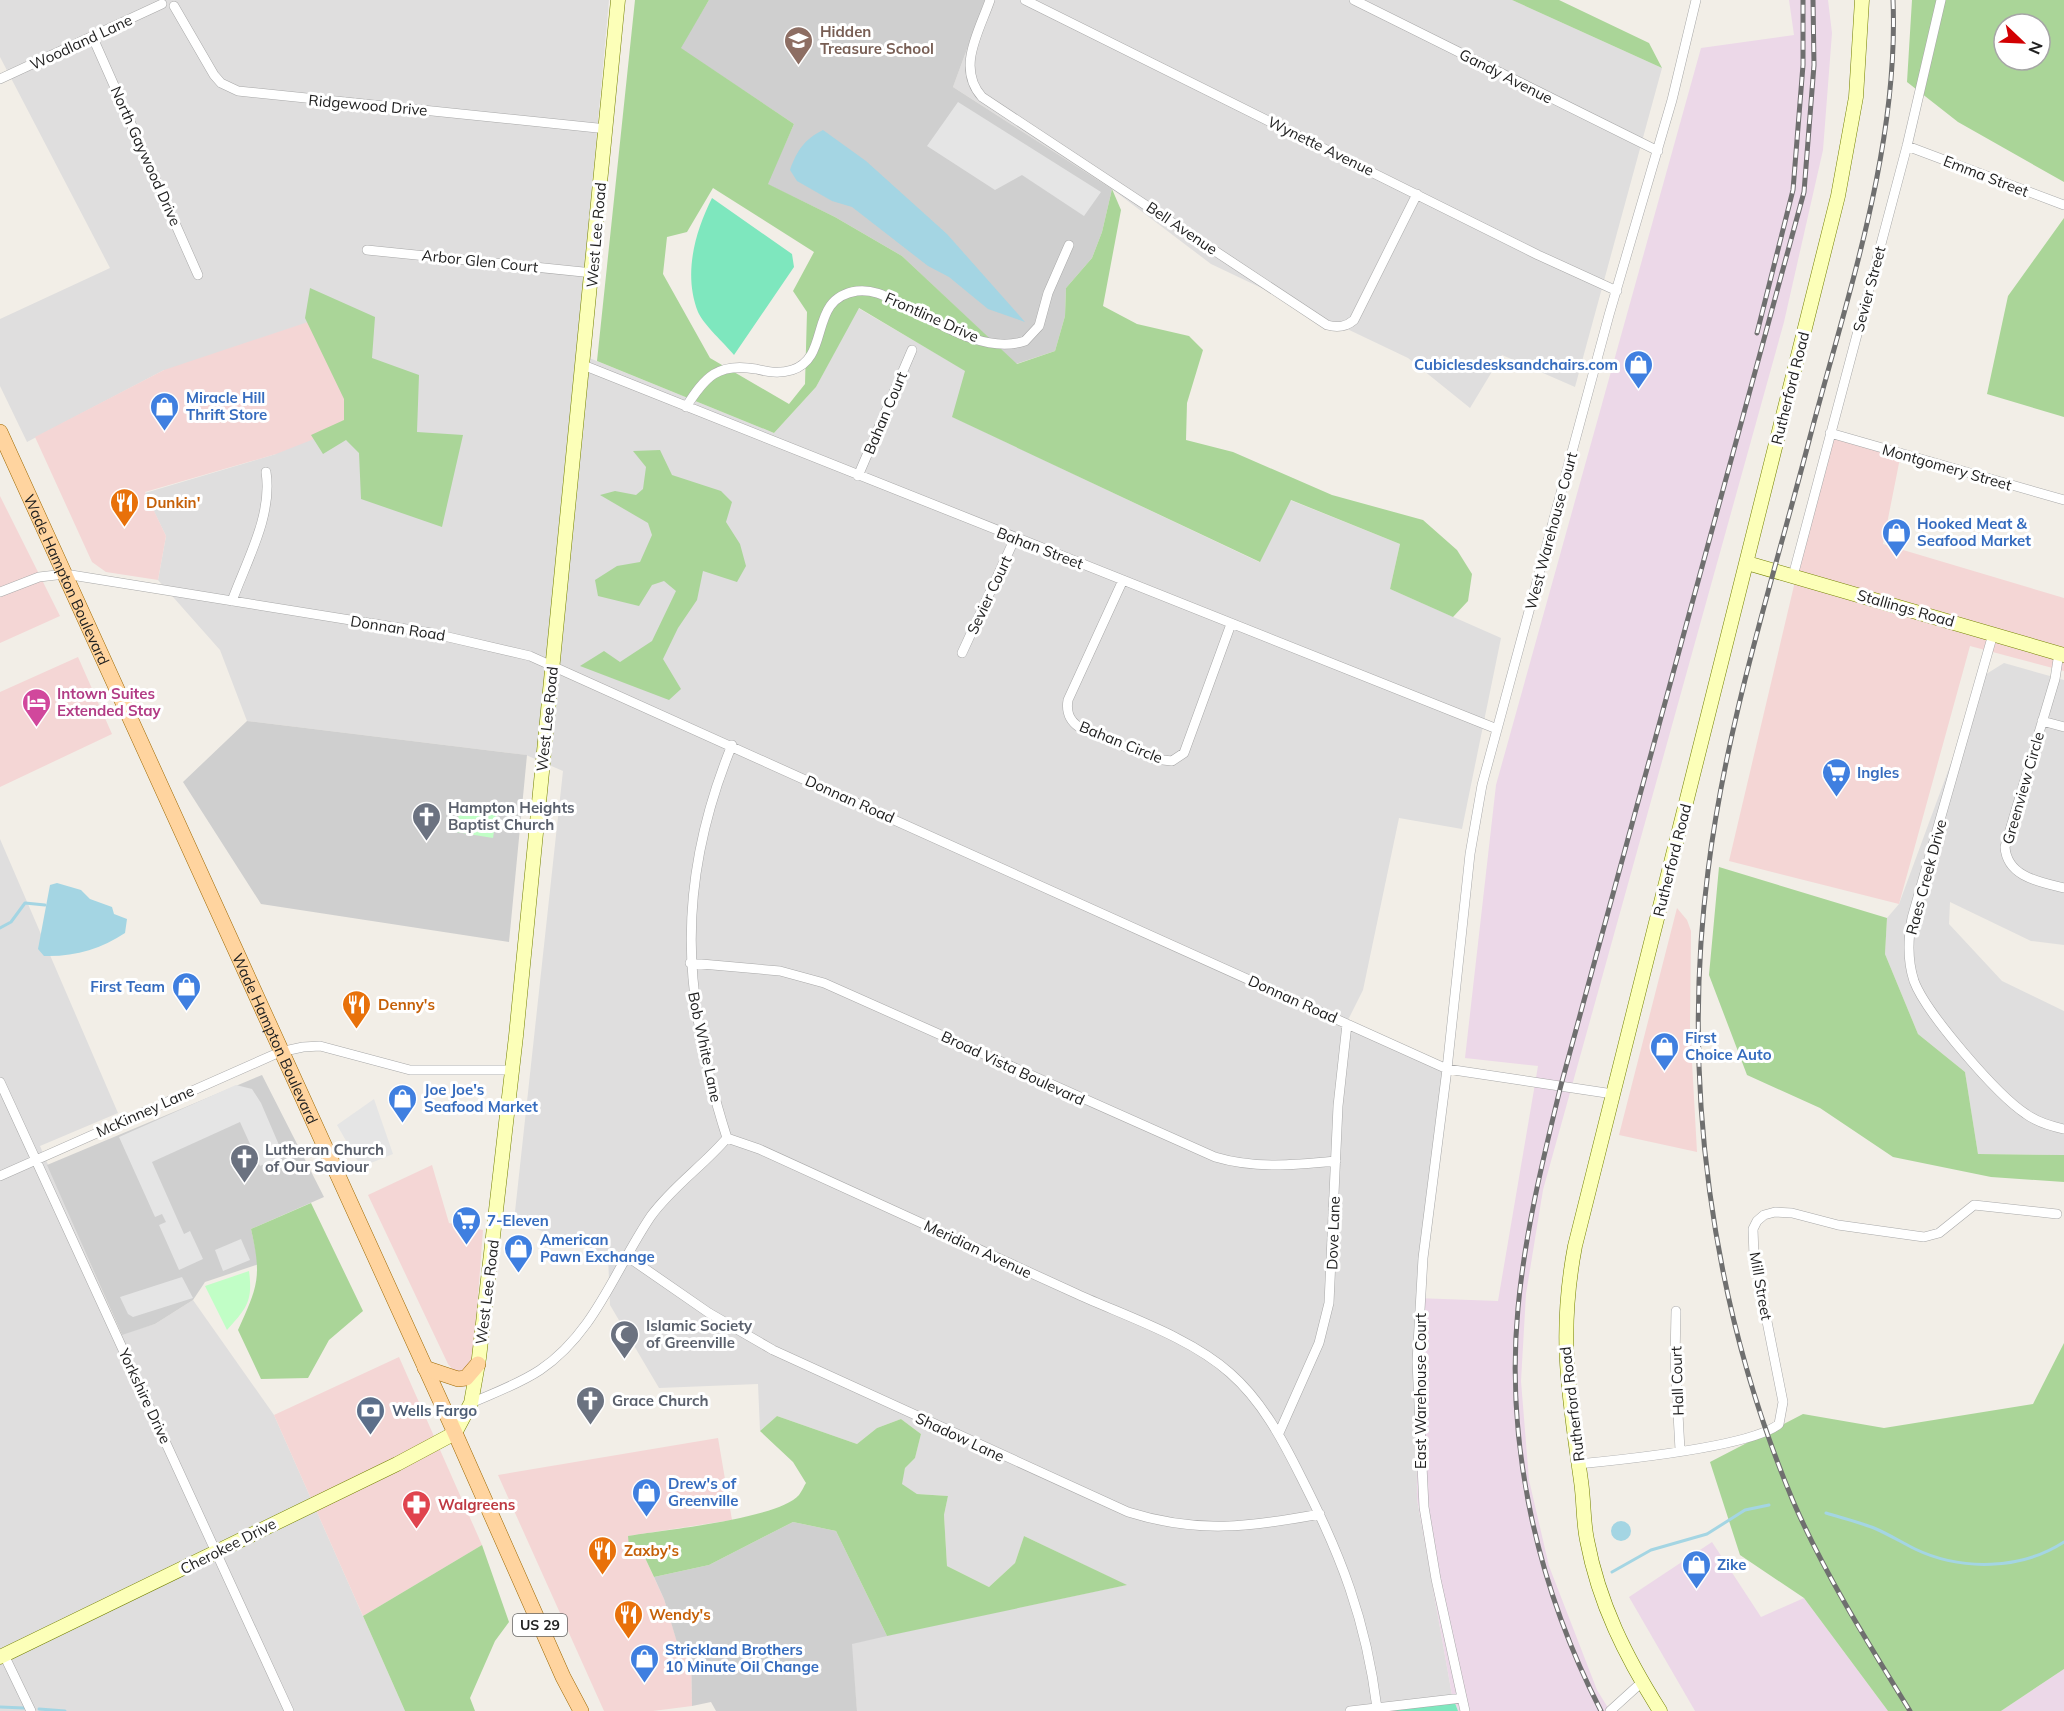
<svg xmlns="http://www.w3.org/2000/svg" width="2064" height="1711" font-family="Mulish,sans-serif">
	<rect width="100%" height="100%" fill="#f2eee7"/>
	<path fill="#dfdede" d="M0 0H609L577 353 774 433 816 387 858 308 966 371 953 417 1259 562 1290 500 1400 544 1390 589 1501 638 1462 829 1399 818 1363 990 1348 1020 1448 1065 1416 1298 1417 1499 1452 1695 1378 1711H857L851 1643 1126 1585 1024 1536 1015 1563 989 1587 947 1566 944 1515 948 1496 917 1494 901 1484 905 1468 915 1458 921 1434 901 1419 877 1428 857 1444 777 1416 760 1431 758 1384 659 1388 610 1305 608 1255 514 1221 563 771 526 755 247 721 220 650 158 580 166 536 145 493 276 454 164 370 27 442 0 386V319L110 268 0 57Z
		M985 0H1512L1662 68 1575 387 1502 355 1470 408 1408 358 1211 264 1112 189 953 87Z
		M2004 663 2064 680V945L2031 941 1950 902 1949 924 2002 981 2064 1011V1155L1978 1154 1965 1072 1918 1034 1885 954 1887 918 1899 904 1983 676Z
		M0 839 118 1113 40 1146 121 1334 155 1324 193 1300 274 1415 405 1711H0Z"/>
	<path fill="#f4d6d5" d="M311 321 357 422 276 454 145 492 166 536 158 580 106 572 92 562 35 437 164 370Z
		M1830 433 1901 453 1883 544 2064 598V671L1970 646 1899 904 1729 861Z
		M0 496 60 616 0 643Z
		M78 657 112 734 0 787V692Z
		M1677 908 1687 920 1691 931 1690 1026 1697 1152 1619 1135Z
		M432 1165 449 1223 483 1230 471 1390 448 1364 368 1195Z
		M399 1357 482 1545 363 1616 274 1415Z
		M718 1438 732 1520 628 1536 639 1545 664 1599 679 1648 691 1646 692 1706 653 1711H604L498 1475Z"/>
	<path fill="#ecd8e8" d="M1789 0H1828L1832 33 1823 150 1784 322 1543 1190 1526 1294 1521 1381 1529 1480 1549 1566 1597 1690 1610 1711H1458L1452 1695 1417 1499 1416 1298 1498 1301 1538 1066 1465 1058 1496 785 1701 48 1794 35Z
		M1712 1542 1761 1617 1804 1598 1888 1711H1695L1629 1597Z
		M2064 1669V1711H2001Z"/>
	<path fill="#cfcfcf" d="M709 0H985L953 87 1112 189 1102 232 1092 258 1066 288 1065 316 1055 351 1016 364 902 256 835 217 767 184 794 124 680 48Z
		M247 721 527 755 509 942 261 904 183 782Z
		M262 1075 324 1197 251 1229 259 1264 205 1282 193 1300 155 1324 122 1335 47 1165Z
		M793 1522 836 1531 887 1636 852 1644 857 1711H716L711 1702 692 1706 691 1646 679 1649 664 1599 654 1577 709 1565Z"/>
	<path fill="#aad598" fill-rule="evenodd" d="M635 0H709L681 48 794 124 768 184 835 217 902 256 1017 364 1055 351 1065 316 1066 288 1092 258 1102 232 1112 189 1121 210 1103 306 1137 324 1189 336 1203 350 1187 403 1186 440 1233 452 1332 495 1423 520 1457 550 1472 574 1468 601 1453 617 1390 589 1400 544 1291 500 1260 562 952 417 965 371 859 308 816 387 774 433 597 361ZM713 188 814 252 793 291 807 312 805 384 789 404 710 358 663 274 667 237 687 232Z
		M1512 0H1559L1649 43 1662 68Z
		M1912 0H2064V182L1958 122 1907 82ZM2004 24H2040V60H2004Z
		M2064 218V417L1987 394 2008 296Z
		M310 288 375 317 372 358 419 375 417 432 463 435 442 527 361 499 359 453 346 440 323 454 311 435 344 420V399L305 318Z
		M660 450 672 475 721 491 732 502 726 522 740 544 746 566 737 582 703 571 697 600 678 628 663 659 681 689 669 700 580 666 604 651 620 662 652 641 676 591 664 581 652 585 639 606 598 596 595 580 617 566 640 562 652 535 648 523 600 495 615 491 636 495 643 489 646 467 633 451Z
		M1719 867 1887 918 1885 954 1918 1034 1965 1072 1978 1154 2064 1155V1182L1991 1177 1893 1157 1820 1108 1747 1075 1709 975Z
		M311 1203 363 1311 329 1340 308 1378 261 1379 238 1330C258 1286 262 1277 251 1229Z
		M2064 1343V1669L2001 1711H1888L1804 1598 1740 1555 1710 1462 1803 1414 1884 1428 2033 1404Z
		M777 1416 857 1444 877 1428 901 1419 921 1434 915 1458 905 1468 902 1484 917 1494 948 1496 944 1515 947 1566 989 1587 1015 1563 1024 1536 1127 1585 887 1636 836 1531 793 1522 709 1565 654 1577 639 1545 629 1547 628 1536C663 1530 778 1519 799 1495 802 1491 804 1486 806 1483L793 1462 760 1431Z
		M482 1545 509 1622 495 1641 470 1698 475 1711H405L363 1616Z"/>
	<path fill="#c1fec6" d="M460 806 497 812 493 838 456 832Z
		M249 1271C253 1301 247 1308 227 1330L205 1286Z"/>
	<path fill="#7ee7be" d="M712 198 792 254 794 267 734 355C725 344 703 324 698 312 683 274 695 232 712 198Z
		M1452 1695 1458 1711H1378Z"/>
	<path fill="#e5e5e5" d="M958 102 1101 192 1084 216 1022 175 995 190 927 146Z
		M236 1085 252 1089 261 1103 282 1152 278 1158 260 1166 240 1122 152 1162 184 1234 190 1231 203 1259 179 1270 159 1225 166 1222 162 1214 155 1217 119 1137Z
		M374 1099 393 1154 361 1167 337 1125Z
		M241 1239 250 1260 223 1271 215 1250Z
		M182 1277 193 1298 133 1317 128 1314 120 1297Z"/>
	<path fill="#a4d5e3" d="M823 130 866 161 947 234 1025 322 988 309 949 277 928 266 852 207 832 201 797 181 790 170C797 150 805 139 823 130Z
		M57 883 81 890 90 899 112 907 114 914 127 919 125 933C101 949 74 957 44 956L38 949 50 885Z
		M1611 1531a10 10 0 1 1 20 0a10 10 0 1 1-20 0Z"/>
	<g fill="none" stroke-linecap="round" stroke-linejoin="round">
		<path stroke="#a4d5e3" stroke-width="3" d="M0 928 11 922 25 903 45 905
			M1826 1513C1842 1518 1858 1522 1874 1528 1888 1534 1901 1542 1915 1549 1961 1571 2021 1570 2064 1542
			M1612 1572 1651 1550 1707 1534 1745 1510 1769 1505
			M0 1707 24 1708
			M39 1709 65 1711"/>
		<defs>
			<path id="street" d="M990 0C979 32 956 68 982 97L1327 325C1338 328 1346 327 1354 320L1417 194
				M1025 0 1538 255 1617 291
				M1354 0 1658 151
				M174 6 214 75 221 83 238 91 607 129
				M93 38 198 275
				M0 79 162 4
				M1907 146 2064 205
				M367 250 593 273
				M583 365 1497 729
				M686 407C705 377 718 362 756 369 768 372 779 374 792 370 832 357 807 298 857 291 874 289 887 297 901 304 936 321 984 355 1025 341L1039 326 1048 293 1069 245
				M1830 433 2064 500
				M858 476 912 350
				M1793 576 1907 146 1941 0
				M1123 580 1068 700C1066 712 1069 720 1079 727L1154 759 1172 761 1184 753 1231 624
				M0 592 39 577 65 574 431 633 530 656 1447 1069 1613 1094
				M232 601C246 562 273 515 266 472
				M1993 634 1912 918C1908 939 1907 960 1914 981 1926 1013 1997 1095 2026 1114 2037 1122 2050 1126 2064 1129
				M962 653 1015 538
				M2059 653 2055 679 2005 847C2007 877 2040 882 2064 888
				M2042 721 2064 727
				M690 963 780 971 824 983 1215 1157C1255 1169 1295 1165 1336 1161
				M0 1082 289 1711
				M727 1138 759 1149C865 1197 971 1246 1077 1294 1125 1316 1190 1337 1230 1373 1262 1401 1282 1439 1301 1477 1341 1555 1366 1620 1377 1708
				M727 1138C682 997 675 884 732 745
				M0 1176 280 1052 303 1047 320 1046 410 1070H511
				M628 1257 709 1313 773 1350 1128 1512C1198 1534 1250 1527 1320 1514
				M1676 1311 1675 1359 1680 1450
				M471 1403C494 1393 519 1384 540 1370 595 1333 615 1269 651 1216 673 1186 703 1166 727 1138
				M1279 1433 1319 1343 1329 1303 1338 1106 1347 1024
				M1578 1464C1619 1460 1751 1447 1779 1424L1783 1402 1754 1256 1753 1229 1757 1221 1764 1215 1775 1212 1792 1213 1838 1225 1924 1237 1939 1233 1974 1205 2057 1214
				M4 1655 31 1711
				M1350 1711 1462 1698
				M1465 1711 1436 1579 1424 1507 1417 1362 1423 1258 1447 1069 1470 854 1482 785 1609 315 1672 100 1696 0
				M1610 1711 1642 1682"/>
			<path id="secondary" d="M1747 563 2064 655
				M0 1657 397 1464 455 1433 471 1403 479 1358 516 1036 618 0
				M1660 1711C1626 1657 1599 1604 1587 1540 1583 1521 1584 1501 1581 1481 1569 1394 1558 1336 1575 1246L1838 196 1856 97 1862 0"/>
			<g id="primary">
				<path id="s1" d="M0 432 455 1433 563 1677 581 1711"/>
				<path d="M425 1368 458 1379 466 1378 478 1364"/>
			</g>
		</defs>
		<use href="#street" stroke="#a8a8a8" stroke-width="10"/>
		<use href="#secondary" stroke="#738000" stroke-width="15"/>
		<use href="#primary" stroke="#9e6800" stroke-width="16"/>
		<use href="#street" stroke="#fff" stroke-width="9"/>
		<use href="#secondary" stroke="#fcffb8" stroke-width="14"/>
		<use href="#primary" stroke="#ffd49f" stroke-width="15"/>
		<defs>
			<path id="rail" d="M1893 0C1899 147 1847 296 1810 437 1773 580 1726 724 1708 871 1681 1081 1711 1305 1793 1501 1825 1575 1868 1643 1910 1711
				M1757 333 1793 190 1803 65V0
				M1601 1711C1538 1588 1505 1446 1518 1308 1525 1232 1543 1159 1561 1085L1804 192 1814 65 1813 0"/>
		</defs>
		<use href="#rail" stroke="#6f6f6f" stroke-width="5"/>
		<use href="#rail" stroke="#fff" stroke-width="3" stroke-dasharray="9" stroke-linecap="butt"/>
	</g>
	<defs>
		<symbol id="school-pin" viewBox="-11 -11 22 30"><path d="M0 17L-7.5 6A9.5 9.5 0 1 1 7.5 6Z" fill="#8d6e63" stroke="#fff"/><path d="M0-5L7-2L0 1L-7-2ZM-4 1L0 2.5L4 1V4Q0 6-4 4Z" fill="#fff"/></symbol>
		<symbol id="shop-pin" viewBox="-11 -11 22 30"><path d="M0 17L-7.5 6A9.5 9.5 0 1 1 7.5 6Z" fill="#3f7fe0" stroke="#fff"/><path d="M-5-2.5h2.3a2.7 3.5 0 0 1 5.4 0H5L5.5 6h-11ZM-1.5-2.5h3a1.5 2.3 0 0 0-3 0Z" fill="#fff"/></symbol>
		<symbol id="restaurant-pin" viewBox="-11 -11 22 30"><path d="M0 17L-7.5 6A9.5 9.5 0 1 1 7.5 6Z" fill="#e8710a" stroke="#fff"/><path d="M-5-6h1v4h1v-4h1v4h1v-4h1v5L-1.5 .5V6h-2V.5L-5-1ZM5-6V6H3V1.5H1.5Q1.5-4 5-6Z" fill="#fff"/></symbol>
		<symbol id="hotel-pin" viewBox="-11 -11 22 30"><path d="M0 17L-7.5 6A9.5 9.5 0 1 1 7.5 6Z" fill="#d1479c" stroke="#fff"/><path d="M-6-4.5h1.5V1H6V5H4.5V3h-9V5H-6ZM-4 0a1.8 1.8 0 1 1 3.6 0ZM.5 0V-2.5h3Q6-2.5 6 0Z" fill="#fff"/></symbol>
		<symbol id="supermarket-pin" viewBox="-11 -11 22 30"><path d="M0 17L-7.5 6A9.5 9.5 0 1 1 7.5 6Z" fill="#3f7fe0" stroke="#fff"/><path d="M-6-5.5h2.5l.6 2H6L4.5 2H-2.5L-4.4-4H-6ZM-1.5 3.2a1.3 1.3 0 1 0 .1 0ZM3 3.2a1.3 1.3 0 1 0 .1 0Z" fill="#fff"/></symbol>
		<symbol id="church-pin" viewBox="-11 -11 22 30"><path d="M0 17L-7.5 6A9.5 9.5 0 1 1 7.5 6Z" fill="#6b7280" stroke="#fff"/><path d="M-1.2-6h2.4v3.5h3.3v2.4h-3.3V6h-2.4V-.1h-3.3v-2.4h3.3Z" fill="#fff"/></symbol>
		<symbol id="mosque-pin" viewBox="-11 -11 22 30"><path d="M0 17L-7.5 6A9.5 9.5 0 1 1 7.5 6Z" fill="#6b7280" stroke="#fff"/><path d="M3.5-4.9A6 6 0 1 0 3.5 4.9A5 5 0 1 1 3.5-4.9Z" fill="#fff"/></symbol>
		<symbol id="bank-pin" viewBox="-11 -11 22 30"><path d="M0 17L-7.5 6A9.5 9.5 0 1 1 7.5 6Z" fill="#5c6f8a" stroke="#fff"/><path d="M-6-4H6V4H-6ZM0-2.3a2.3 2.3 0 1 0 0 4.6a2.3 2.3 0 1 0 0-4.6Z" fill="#fff"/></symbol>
		<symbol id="pharmacy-pin" viewBox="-11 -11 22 30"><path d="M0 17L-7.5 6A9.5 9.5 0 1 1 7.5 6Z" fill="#e0444e" stroke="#fff"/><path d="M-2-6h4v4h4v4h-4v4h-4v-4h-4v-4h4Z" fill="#fff"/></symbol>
	</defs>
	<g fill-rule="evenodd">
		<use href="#school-pin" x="782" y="24" width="33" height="45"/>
		<use href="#shop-pin" x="1622" y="348" width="33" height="45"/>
		<use href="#shop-pin" x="148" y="390" width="33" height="45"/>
		<use href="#restaurant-pin" x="108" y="486" width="33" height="45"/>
		<use href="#shop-pin" x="1880" y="516" width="33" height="45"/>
		<use href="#hotel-pin" x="20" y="686" width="33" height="45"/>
		<use href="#supermarket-pin" x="1820" y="756" width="33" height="45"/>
		<use href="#church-pin" x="410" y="800" width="33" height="45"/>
		<use href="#shop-pin" x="170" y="970" width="33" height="45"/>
		<use href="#restaurant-pin" x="340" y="988" width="33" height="45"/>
		<use href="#shop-pin" x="1648" y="1030" width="33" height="45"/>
		<use href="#shop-pin" x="386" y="1082" width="33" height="45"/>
		<use href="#church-pin" x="228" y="1142" width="33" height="45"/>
		<use href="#supermarket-pin" x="450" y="1204" width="33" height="45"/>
		<use href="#shop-pin" x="502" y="1232" width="33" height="45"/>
		<use href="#mosque-pin" x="608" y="1318" width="33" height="45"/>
		<use href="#church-pin" x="574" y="1384" width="33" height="45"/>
		<use href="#bank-pin" x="354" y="1394" width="33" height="45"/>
		<use href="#shop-pin" x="630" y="1476" width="33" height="45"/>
		<use href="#pharmacy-pin" x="400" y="1488" width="33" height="45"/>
		<use href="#restaurant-pin" x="586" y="1534" width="33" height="45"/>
		<use href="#shop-pin" x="1680" y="1548" width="33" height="45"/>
		<use href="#restaurant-pin" x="612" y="1598" width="33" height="45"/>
		<use href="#shop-pin" x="628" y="1642" width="33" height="45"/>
	</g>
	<g text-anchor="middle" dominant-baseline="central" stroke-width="6" stroke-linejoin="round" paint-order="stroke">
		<rect fill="#fff" stroke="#646464" stroke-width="1.5" x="513" y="1614" width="54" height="22" rx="4.5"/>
		<g font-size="14" font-weight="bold" fill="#212121">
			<text x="540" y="1625">US 29</text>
		</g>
		<g font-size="15" font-weight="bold" fill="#785e54" stroke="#fff" text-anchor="start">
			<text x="820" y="31">Hidden<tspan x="820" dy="17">Treasure School</tspan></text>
		</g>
		<g font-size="15" fill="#212121" stroke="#fff">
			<text transform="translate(81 42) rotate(-25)">Woodland Lane</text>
			<text transform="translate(1506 76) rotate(27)">Gandy Avenue</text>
			<text transform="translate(368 105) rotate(5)">Ridgewood Drive</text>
			<text transform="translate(1321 146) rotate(26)">Wynette Avenue</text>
			<text transform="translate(146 156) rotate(66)">North Gaywood Drive</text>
			<text transform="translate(1986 176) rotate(21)">Emma Street</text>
			<text transform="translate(1182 228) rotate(34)">Bell Avenue</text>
			<text transform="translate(596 235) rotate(-85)">West Lee Road</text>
			<text transform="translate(480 261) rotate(6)">Arbor Glen Court</text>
			<text transform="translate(1869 289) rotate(-75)">Sevier Street</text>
			<text transform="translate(932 317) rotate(24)">Frontline Drive</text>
			<text transform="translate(1790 388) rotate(-76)">Rutherford Road</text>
			<text transform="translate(885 413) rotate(-67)">Bahan Court</text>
			<text transform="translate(1947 467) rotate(16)">Montgomery Street</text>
			<text transform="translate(1551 531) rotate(-75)">West Warehouse Court</text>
			<text transform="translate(1040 548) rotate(21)">Bahan Street</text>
			<text stroke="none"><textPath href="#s1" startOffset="162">Wade Hampton Boulevard</textPath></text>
			<text transform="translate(989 595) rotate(-65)">Sevier Court</text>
			<text transform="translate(1906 608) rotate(16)">Stallings Road</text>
			<text transform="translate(398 628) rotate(9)">Donnan Road</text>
			<text transform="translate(547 719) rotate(-84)">West Lee Road</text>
			<text transform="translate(1121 742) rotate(22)">Bahan Circle</text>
			<text transform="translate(2023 788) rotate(-74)">Greenview Circle</text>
			<text transform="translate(850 799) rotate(24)">Donnan Road</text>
			<text transform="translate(1672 860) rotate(-76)">Rutherford Road</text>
			<text transform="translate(1926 877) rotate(-75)">Raes Creek Drive</text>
			<text transform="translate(1293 999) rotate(24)">Donnan Road</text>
			<text stroke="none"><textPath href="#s1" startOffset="666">Wade Hampton Boulevard</textPath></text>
			<text transform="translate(705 1047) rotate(78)">Bob White Lane</text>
			<text transform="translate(1013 1068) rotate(25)">Broad Vista Boulevard</text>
			<text transform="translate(145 1111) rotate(-24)">McKinney Lane</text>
			<text transform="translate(1333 1233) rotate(-88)">Dove Lane</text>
			<text transform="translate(978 1249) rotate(25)">Meridian Avenue</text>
			<text transform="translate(1761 1286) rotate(80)">Mill Street</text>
			<text transform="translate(487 1292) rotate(-83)">West Lee Road</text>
			<text transform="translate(1677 1381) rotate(-92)">Hall Court</text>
			<text transform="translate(1420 1391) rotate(-90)">East Warehouse Court</text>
			<text transform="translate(145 1396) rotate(65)">Yorkshire Drive</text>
			<text transform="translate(1572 1404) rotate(-97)">Rutherford Road</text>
			<text transform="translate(960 1437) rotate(25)">Shadow Lane</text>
			<text transform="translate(228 1546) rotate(-27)">Cherokee Drive</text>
		</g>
		<g font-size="15" font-weight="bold" fill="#366cbe" stroke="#fff" text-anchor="start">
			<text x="1618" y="364" text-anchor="end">Cubiclesdesksandchairs.com</text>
			<text x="186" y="397">Miracle Hill<tspan x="186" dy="17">Thrift Store</tspan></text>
			<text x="1917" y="523">Hooked Meat &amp;<tspan x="1917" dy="17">Seafood Market</tspan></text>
			<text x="1857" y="772">Ingles</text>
			<text x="165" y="986" text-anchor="end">First Team</text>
			<text x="1685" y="1037">First<tspan x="1685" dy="17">Choice Auto</tspan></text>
			<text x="424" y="1089">Joe Joe's<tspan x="424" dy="17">Seafood Market</tspan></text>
			<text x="487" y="1220">7-Eleven</text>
			<text x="540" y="1239">American<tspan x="540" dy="17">Pawn Exchange</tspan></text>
			<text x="668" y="1483">Drew's of<tspan x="668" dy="17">Greenville</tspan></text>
			<text x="1717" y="1564">Zike</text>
			<text x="665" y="1649">Strickland Brothers<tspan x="665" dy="17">10 Minute Oil Change</tspan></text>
		</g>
		<g font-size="15" font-weight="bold" fill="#c56008" stroke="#fff" text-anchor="start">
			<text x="146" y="502">Dunkin'</text>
			<text x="378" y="1004">Denny's</text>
			<text x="624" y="1550">Zaxby's</text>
			<text x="649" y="1614">Wendy's</text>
		</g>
		<g font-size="15" font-weight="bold" fill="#b23c85" stroke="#fff" text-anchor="start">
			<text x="57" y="693">Intown Suites<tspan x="57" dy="17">Extended Stay</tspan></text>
		</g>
		<g font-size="15" font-weight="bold" fill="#5b616d" stroke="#fff" text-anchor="start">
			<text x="448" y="807">Hampton Heights<tspan x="448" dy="17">Baptist Church</tspan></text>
			<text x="265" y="1149">Lutheran Church<tspan x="265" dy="17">of Our Saviour</tspan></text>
			<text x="646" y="1325">Islamic Society<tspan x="646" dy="17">of Greenville</tspan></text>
			<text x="612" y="1400">Grace Church</text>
		</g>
		<g font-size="15" font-weight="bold" fill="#4e5e75" stroke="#fff" text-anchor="start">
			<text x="392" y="1410">Wells Fargo</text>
		</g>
		<g font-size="15" font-weight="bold" fill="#be3a42" stroke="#fff" text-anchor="start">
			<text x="438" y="1504">Walgreens</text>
		</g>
	</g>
	<g transform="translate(2022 42) rotate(113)"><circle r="28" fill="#ffffff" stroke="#a6a6a6" stroke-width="1.5"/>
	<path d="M0-4.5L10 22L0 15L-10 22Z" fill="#d20002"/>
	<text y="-9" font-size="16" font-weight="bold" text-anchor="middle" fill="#212121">N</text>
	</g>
</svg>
